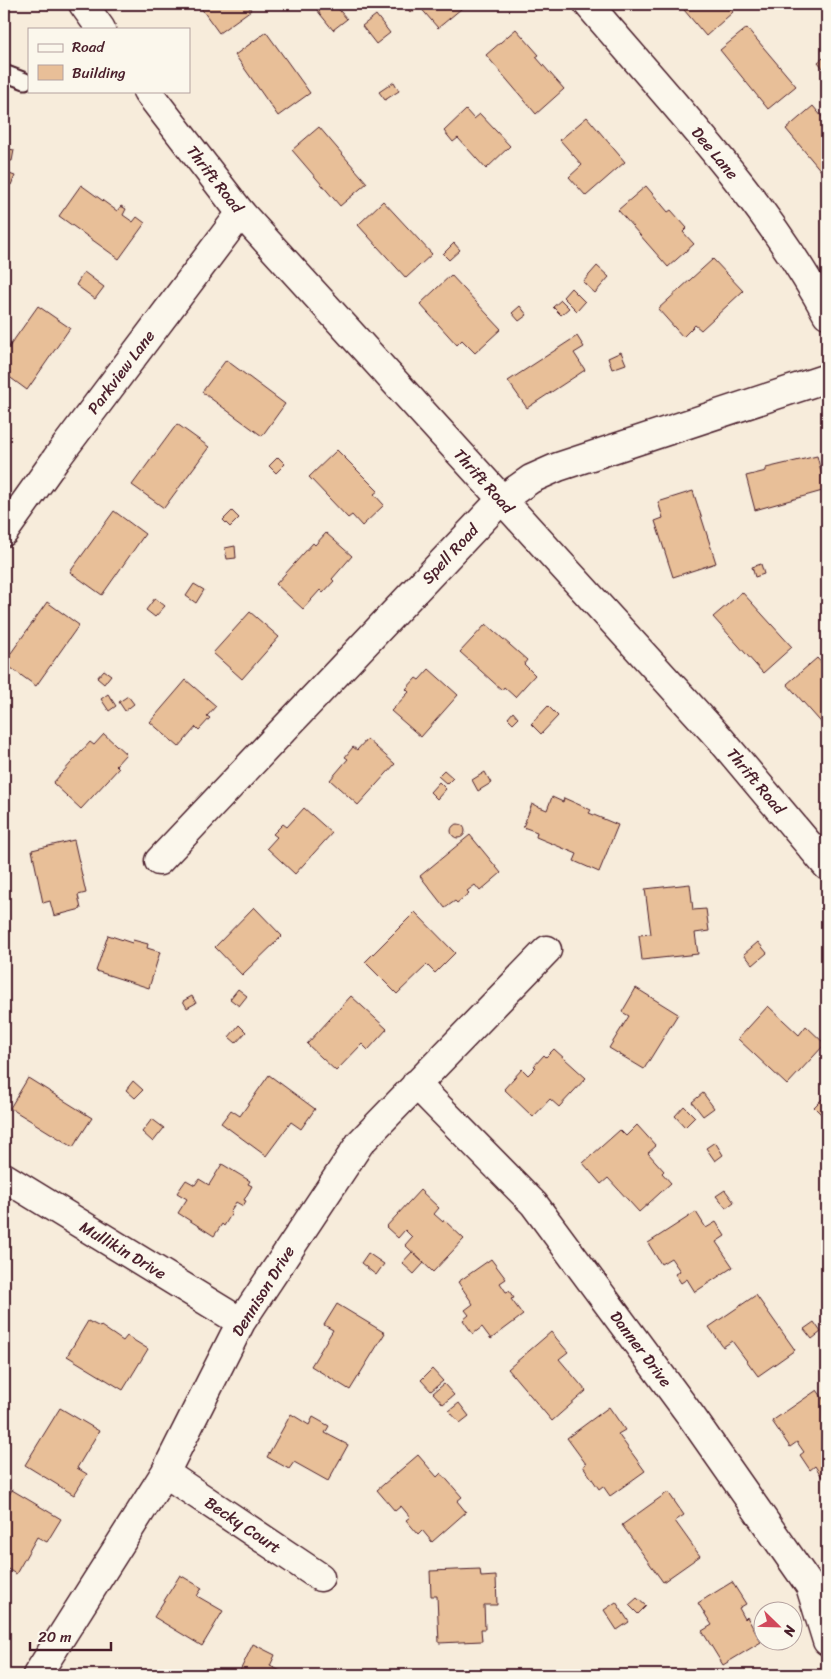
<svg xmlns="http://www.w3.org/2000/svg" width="831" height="1679" font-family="Sriracha,sans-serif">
	<rect width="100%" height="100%" fill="#f7ecdb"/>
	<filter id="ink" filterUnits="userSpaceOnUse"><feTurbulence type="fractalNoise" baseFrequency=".02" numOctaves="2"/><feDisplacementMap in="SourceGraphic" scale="10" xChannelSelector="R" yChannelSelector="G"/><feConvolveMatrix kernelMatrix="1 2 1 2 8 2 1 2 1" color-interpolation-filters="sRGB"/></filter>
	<g filter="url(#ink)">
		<path fill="#e8bf98" stroke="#4a1f2b" d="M198 4H247L251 10 219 33Z
			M312 4H334L347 19 333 30Z
			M403 4H467L438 28 419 6 411 13Z
			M679 4H726L733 12 706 36Z
			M376 15 390 33 376 44 362 26Z
			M747 28 796 86 768 109 720 50Z
			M516 29 539 55 536 57 564 89 536 114 486 55Z
			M266 32 310 93 278 116 235 55Z
			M827 55V73L818 62Z
			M394 82 399 91 385 100 379 92Z
			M813 106 827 123V178L786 129Z
			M466 110 474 119 480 114 510 146 486 169 458 138 453 142 444 131Z
			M587 117 625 162 586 196 569 177 582 165 560 140Z
			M319 127 367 183 340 206 292 150Z
			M4 148 14 150 12 161 4 160Z
			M4 172 15 176 11 185 4 182Z
			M81 185 117 211 121 206 126 209 123 215 133 222 137 217 145 223 119 259 59 216Z
			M646 186 668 212 671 210 687 228 683 232 694 244 668 267 618 210Z
			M383 201 432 254 406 278 358 225Z
			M454 243 460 250 449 260 443 254Z
			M713 259 743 291 701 330 695 325 683 337 658 309Z
			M597 266 609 277 595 293 583 282Z
			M84 272 104 287 95 299 76 285Z
			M451 275 501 329 475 353 462 340 457 345 420 304Z
			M571 288 585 302 577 311 563 297Z
			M561 300 569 308 561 315 553 307Z
			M38 306 70 328 27 390 4 373V354Z
			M520 306 527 315 519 321 512 313Z
			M577 336 584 347 574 353 585 370 527 408 508 381Z
			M621 352 626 364 612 369 608 358Z
			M226 360 285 404 262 436 202 392Z
			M177 424 209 447 164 508 132 485Z
			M337 450 378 491 374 494 384 505 362 526 352 515 348 518 309 477Z
			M817 456 826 490 755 510 746 476 766 471V468Z
			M278 457 285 464 276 473 269 466Z
			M693 491 716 563 673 577 655 521 663 518 658 502Z
			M114 511 145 534 102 595 70 572Z
			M232 511 239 518 230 527 223 520Z
			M326 533 352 556 332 579 334 581 323 593 320 590 303 609 276 584 313 543 315 545Z
			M235 546 236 558 227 559 225 548Z
			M761 564 764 574 755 577 752 567Z
			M194 584 204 590 196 603 186 596Z
			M742 592 792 647 763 673 713 617Z
			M155 598 165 606 155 617 146 610Z
			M47 602 79 625 36 686 4 663Z
			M250 612 279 637 242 679 213 653Z
			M486 624 527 660 524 664 535 675 515 697 504 687 502 690 460 652Z
			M817 658 827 669V729L787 684Z
			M429 669 458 695 421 737 391 711 409 692 406 689 416 678 419 680Z
			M104 670 111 675 104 684 97 678Z
			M186 680 216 706 207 716 210 718 199 730 196 727 179 747 150 722Z
			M108 694 116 706 109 711 101 699Z
			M128 696 134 704 125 711 119 702Z
			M548 706 558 716 541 734 531 724Z
			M513 712 518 718 513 723 508 718Z
			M104 734 126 754 116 765 119 768 81 809 53 783 90 742 94 745Z
			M367 739 395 764 358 805 330 780 348 759 345 757 353 747 357 750Z
			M444 770 453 778 447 784 438 776Z
			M485 772 491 783 478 791 472 780Z
			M439 782 446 789 437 799 430 792Z
			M552 797 563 802 564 798 591 810 589 813 618 825 599 872 574 861 577 854 536 837 537 832 523 827 532 804 547 810Z
			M304 808 332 833 295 874 267 848 277 837 273 834 283 824 287 827Z
			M451 831a7 7 0 1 1 14 0a7 7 0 1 1-14 0Z
			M470 835 501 873 480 891 475 885 467 891 469 893 457 903 455 901 445 908 420 876Z
			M74 840 86 893 78 895 81 909 54 916 50 901 43 903 32 850Z
			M690 884 693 910 706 909 709 931 695 933 698 954 642 960 639 935 651 934 645 889Z
			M254 907 282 936 242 975 215 947Z
			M415 912 455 953 435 973 427 965 397 994 365 962Z
			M108 935 132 943 133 940 148 944 147 948 160 952 149 988 96 971Z
			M758 942 767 953 753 965 744 954Z
			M636 988 678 1014 644 1069 609 1048 629 1016 622 1012Z
			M238 989 247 996 239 1006 230 999Z
			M192 996 196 1003 187 1008 183 1001Z
			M351 996 387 1029 368 1050 362 1044 336 1071 307 1044Z
			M768 1006 799 1035 806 1026 825 1044 787 1085 738 1039Z
			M239 1025 246 1032 236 1043 229 1037Z
			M554 1049 586 1078 559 1107 550 1099 533 1117 504 1089 522 1069 528 1075 536 1067 534 1066 544 1055 546 1057Z
			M269 1075 315 1109 301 1129 291 1122 266 1156 221 1123 231 1110 240 1116Z
			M28 1078 92 1118 73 1147 10 1108Z
			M133 1081 143 1090 135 1098 126 1090Z
			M703 1093 714 1108 703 1116 692 1102Z
			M827 1094V1120L814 1107Z
			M684 1106 695 1117 685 1127 675 1116Z
			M152 1119 164 1128 153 1142 142 1132Z
			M637 1125 656 1146 648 1153 664 1171 662 1173 671 1183 639 1212 608 1178 601 1184 583 1163 620 1130 626 1136Z
			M715 1142 723 1155 715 1161 706 1148Z
			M222 1164 250 1181 248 1184 252 1186 244 1200 246 1201 243 1206 236 1202 230 1212 232 1213 224 1226 222 1224 214 1236 178 1213 187 1199 177 1193 186 1180 195 1185 199 1179 209 1185Z
			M420 1190 439 1208 434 1214 443 1222 444 1220 464 1239 433 1272 405 1245 412 1237 405 1230 398 1238 386 1227Z
			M725 1190 734 1202 726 1208 716 1196Z
			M696 1212 706 1228 716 1222 725 1236 716 1242 733 1267 695 1292 687 1279 681 1283 675 1274 680 1271 671 1258 661 1264 648 1243Z
			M412 1252 424 1263 414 1274 402 1263Z
			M368 1253 384 1264 376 1275 361 1263Z
			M491 1259 506 1279 500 1283 506 1292 509 1291 514 1298 511 1299 523 1315 491 1339 482 1327 473 1334 463 1320 469 1315 465 1310 473 1304 458 1282Z
			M756 1295 795 1350 758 1376 732 1341 723 1347 709 1327Z
			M337 1304 385 1333 350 1390 311 1366 333 1330 324 1325Z
			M88 1321 100 1327 101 1326 123 1341 127 1336 148 1349 123 1390 67 1356Z
			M814 1322 821 1332 812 1339 804 1329Z
			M551 1332 568 1352 559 1359 586 1391 552 1421 508 1369Z
			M432 1369 443 1381 431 1391 421 1380Z
			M444 1384 454 1395 443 1404 433 1393Z
			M817 1390 827 1404V1478L824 1480 815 1466 810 1470 800 1455 804 1452 797 1442 790 1447 772 1421Z
			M459 1403 469 1416 460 1423 449 1411Z
			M609 1407 625 1430 618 1434 645 1471 610 1496 603 1486 599 1489 583 1466 586 1464 567 1438Z
			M60 1408 99 1431 77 1468 87 1474 74 1495 25 1465Z
			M291 1414 309 1425 313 1417 329 1426 325 1433 348 1445 328 1481 294 1462 289 1469 267 1457Z
			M418 1455 437 1477 441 1473 462 1497 457 1501 466 1512 432 1542 422 1530 418 1534 406 1520 410 1517 401 1506 395 1511 377 1490Z
			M12 1490 61 1519 47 1542 37 1537 16 1574 4 1567V1503Z
			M668 1492 684 1515 675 1521 700 1556 663 1582 622 1525Z
			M480 1569 481 1577 496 1576 497 1605H484L485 1629H481L482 1641 439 1643 437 1596H431L430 1571Z
			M180 1575 202 1588 197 1596 223 1611 202 1646 154 1617Z
			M732 1582 746 1604 739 1608 745 1619 747 1617 761 1642 723 1665 702 1631 712 1625 698 1603Z
			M637 1598 646 1606 638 1614 629 1605Z
			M616 1602 629 1622 617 1630 604 1610Z
			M253 1644 275 1655 270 1666 289 1675H238Z"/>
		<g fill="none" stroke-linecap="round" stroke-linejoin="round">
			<defs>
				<path id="lane" d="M4 73 25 81"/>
				<path id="street" d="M588 4C672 103 765 199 827 314
					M4 532 56 459 241 213
					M159 861 501 500 531 479 558 467 827 378
					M416 1084 534 1204 691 1416 810 1586 827 1641
					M4 1177 241 1322
					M165 1473 320 1577
					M37 1675 165 1473 241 1322 360 1143 547 950"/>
				<path id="secondary" d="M83 4 101 29
					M147 91 241 213 722 741 827 866"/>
			</defs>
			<use href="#lane" stroke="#4a1f2b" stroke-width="19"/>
			<use href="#street" stroke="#4a1f2b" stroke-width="31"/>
			<use href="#secondary" stroke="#4a1f2b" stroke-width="31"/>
			<use href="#lane" stroke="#fbf7ec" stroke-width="15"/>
			<use href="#street" stroke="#fbf7ec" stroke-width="28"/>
			<use href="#secondary" stroke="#fbf7ec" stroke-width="28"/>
		</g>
	</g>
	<g text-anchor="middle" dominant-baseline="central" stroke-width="5" stroke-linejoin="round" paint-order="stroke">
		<g font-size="16" fill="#4a1f2b" stroke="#fbf7ec">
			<text transform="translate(715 153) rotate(50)">Dee Lane</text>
			<text transform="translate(215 179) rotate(52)">Thrift Road</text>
			<text transform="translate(121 372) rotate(-53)">Parkview Lane</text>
			<text transform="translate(484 481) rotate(48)">Thrift Road</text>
			<text transform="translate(450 554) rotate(-47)">Spell Road</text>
			<text transform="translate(756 781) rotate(50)">Thrift Road</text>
			<text transform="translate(123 1250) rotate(31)">Mullikin Drive</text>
			<text transform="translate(263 1291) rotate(-58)">Dennison Drive</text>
			<text transform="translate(641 1349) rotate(53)">Danner Drive</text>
			<text transform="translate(243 1525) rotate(34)">Becky Court</text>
		</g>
	</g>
	<rect width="831" height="1679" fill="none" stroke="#fbf7ec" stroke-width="20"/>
	<rect x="10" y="10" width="811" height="1659" fill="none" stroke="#4a1f2b" stroke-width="2" filter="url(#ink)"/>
	<rect x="28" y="28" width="162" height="65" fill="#fbf7ec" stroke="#b4a19f"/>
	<rect x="38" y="44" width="25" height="8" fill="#fbf7ec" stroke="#b4a19f"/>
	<text x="72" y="52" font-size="15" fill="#4a1f2b">Road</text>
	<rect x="38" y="65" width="25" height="15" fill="#e8bf98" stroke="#b4a19f"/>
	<text x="72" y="78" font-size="15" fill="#4a1f2b">Building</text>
	<g transform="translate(778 1626) rotate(113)"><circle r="24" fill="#fbf7ec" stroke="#b4a19f"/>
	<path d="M0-4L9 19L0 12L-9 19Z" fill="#d1495b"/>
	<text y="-8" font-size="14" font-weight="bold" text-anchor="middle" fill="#4a1f2b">N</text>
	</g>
	<path d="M30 1642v8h81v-8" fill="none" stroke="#4a1f2b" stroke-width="2.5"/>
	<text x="38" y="1642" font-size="15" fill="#4a1f2b" stroke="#fbf7ec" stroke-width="4" paint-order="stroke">20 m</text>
</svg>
